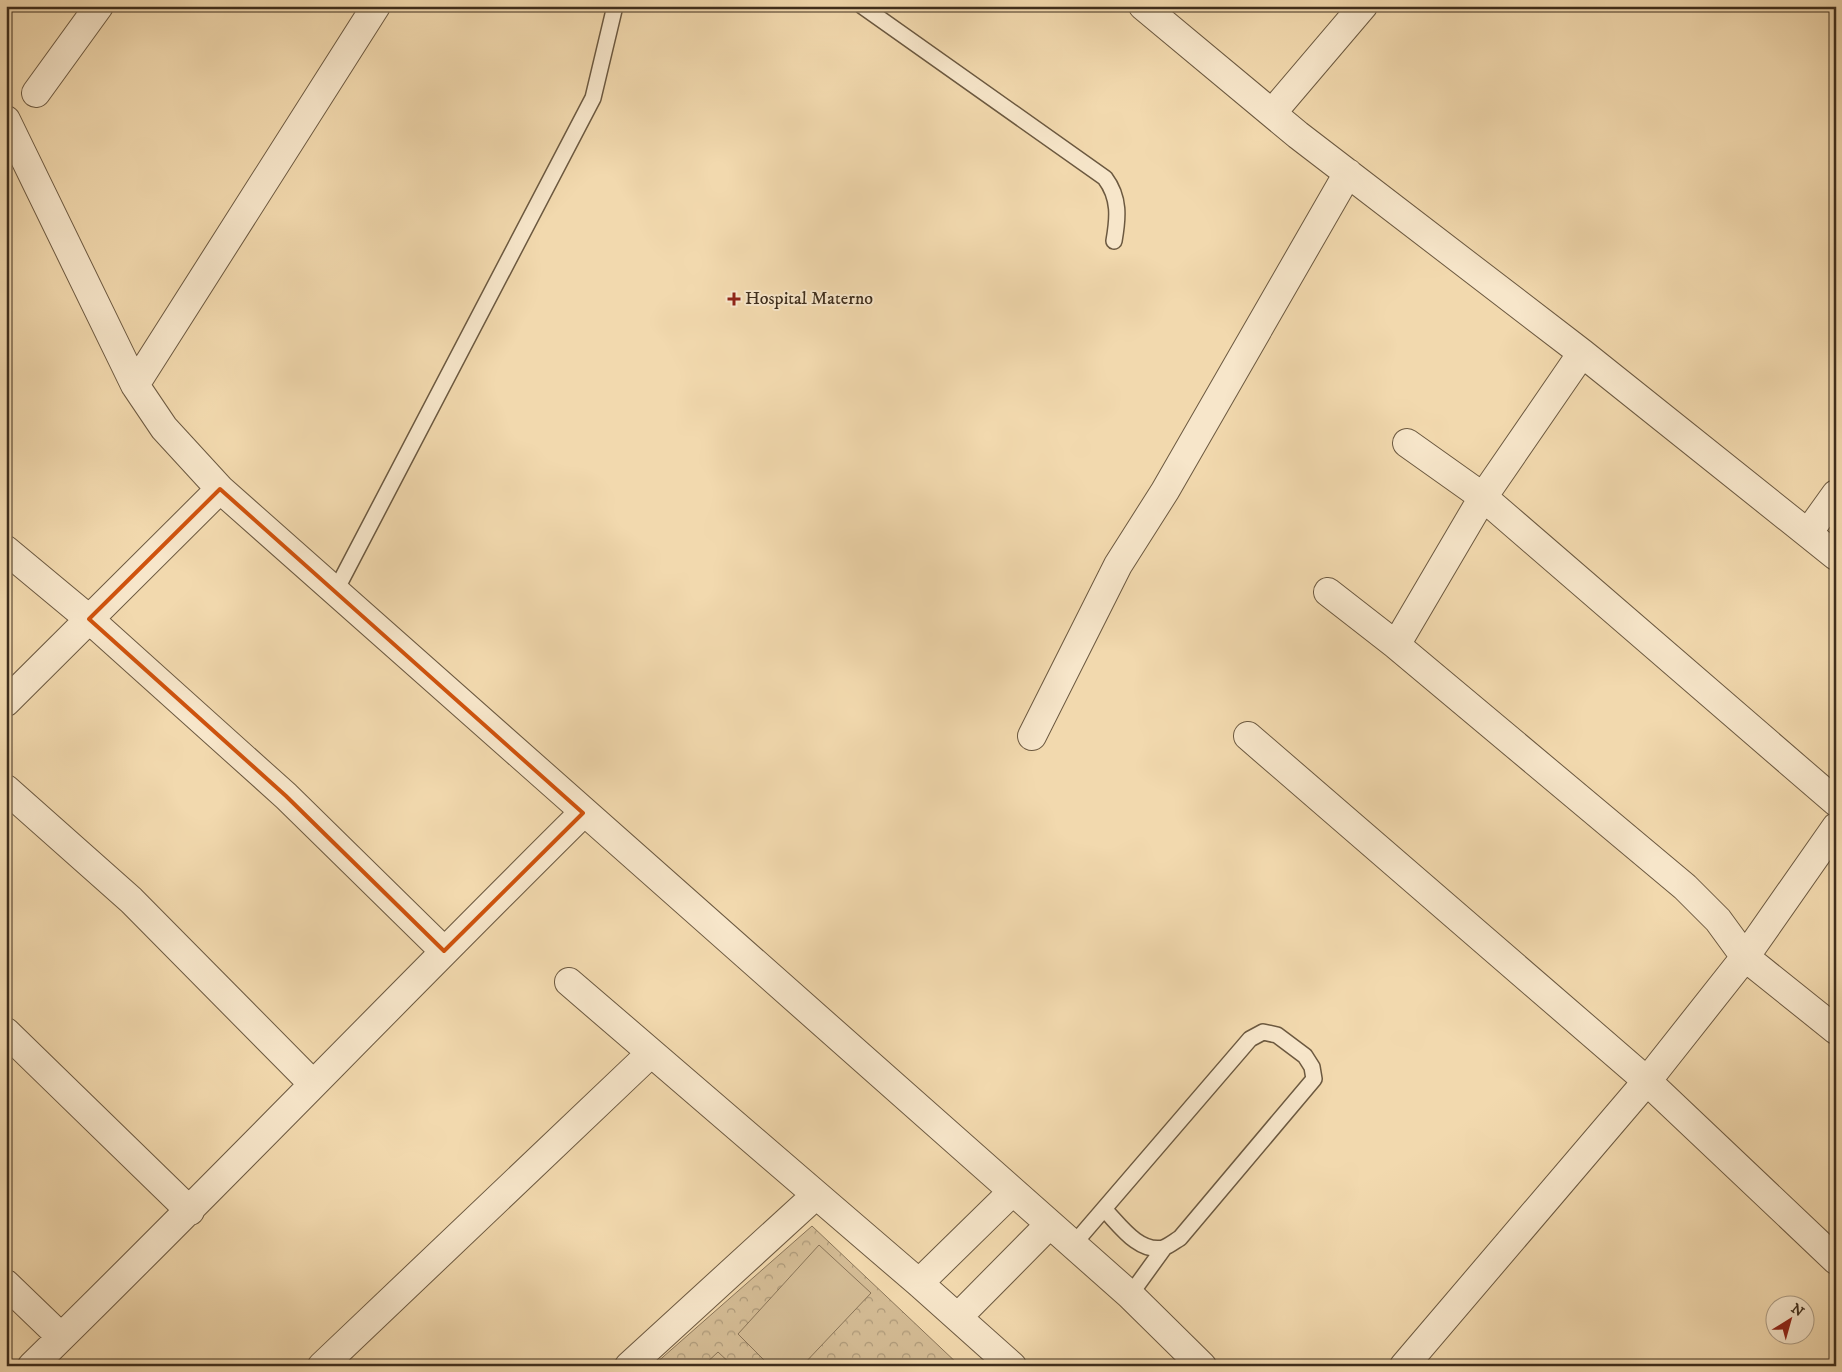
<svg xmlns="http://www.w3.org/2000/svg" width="1842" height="1372" font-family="'IM FELL DW Pica',serif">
	<defs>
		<pattern id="park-crowns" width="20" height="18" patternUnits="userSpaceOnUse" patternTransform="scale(1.25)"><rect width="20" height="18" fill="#d4bc95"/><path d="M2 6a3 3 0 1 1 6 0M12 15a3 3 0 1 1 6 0" fill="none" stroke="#ad9979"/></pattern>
	</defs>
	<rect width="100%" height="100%" fill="#f2d9ae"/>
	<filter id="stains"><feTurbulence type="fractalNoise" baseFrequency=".004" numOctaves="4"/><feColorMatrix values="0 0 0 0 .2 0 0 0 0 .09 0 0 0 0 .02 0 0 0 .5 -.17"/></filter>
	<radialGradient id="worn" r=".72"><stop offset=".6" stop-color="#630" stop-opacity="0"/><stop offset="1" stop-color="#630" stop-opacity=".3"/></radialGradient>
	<path fill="url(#park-crowns)" stroke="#8a7558" d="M812 1226 960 1366H657L655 1364Z"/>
	<path fill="#d4bc95" stroke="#8a7558" d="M819 1245 871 1293 802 1366H770L738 1334Z
		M718 1352 733 1366H703Z"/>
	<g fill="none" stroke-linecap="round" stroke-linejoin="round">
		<defs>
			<path id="lane" d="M862 6 1105 178C1120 198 1118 218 1114 241
				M335 592 593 98 615 6
				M1072 1246 1250 1039 1263 1032 1277 1035 1305 1056 1312 1067 1314 1079 1180 1238C1175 1241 1169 1246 1163 1248 1138 1253 1119 1224 1104 1209
				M1130 1295 1164 1248"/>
			<path id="street" d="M1143 6 1298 135 1582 353 1836 556
				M36 93 99 6
				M1272 113 1363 6
				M6 120 135 385 164 428 220 489 1130 1295 1202 1366
				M135 385 376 6
				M1407 443 1483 497 1836 802
				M1808 533 1836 494
				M6 550 89 619 286 796 444 951
				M1328 592 1396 645 1685 887 1718 920 1745 957 1836 1030
				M1396 645 1483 497 1582 353
				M6 702 220 489
				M1032 736 1118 565 1165 491 1348 173
				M1248 736 1647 1081 1836 1260
				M6 789 131 900 313 1084
				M569 982 919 1283 1012 1366
				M6 1032 190 1211
				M919 1283 1012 1192
				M6 1284 61 1337
				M958 1317 1049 1225
				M32 1366C218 1184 398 996 583 813
				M322 1366 651 1053
				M629 1366 816 1195
				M1404 1366 1647 1081 1745 957 1836 827"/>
		</defs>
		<use href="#lane" stroke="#6c5940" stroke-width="18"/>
		<use href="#street" stroke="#6c5940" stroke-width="30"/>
		<use href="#lane" stroke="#f7e6ca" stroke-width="15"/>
		<use href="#street" stroke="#f7e6ca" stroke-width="28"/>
	</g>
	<path fill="none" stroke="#cf530e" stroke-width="4" stroke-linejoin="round" d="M220 489 583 813 444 951 286 796 89 619Z"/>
	<path fill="#8f2418" stroke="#f7e6ca" stroke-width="2" d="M731.5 291.5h5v5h5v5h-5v5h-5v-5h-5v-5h5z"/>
	<g text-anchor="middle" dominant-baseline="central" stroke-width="4" stroke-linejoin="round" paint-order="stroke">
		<g font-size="18" fill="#3f2e1c" stroke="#f7e6ca" text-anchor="start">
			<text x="745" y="299">Hospital Materno</text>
		</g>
	</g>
	<rect width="1842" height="1372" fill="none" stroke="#f2d9ae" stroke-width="25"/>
	<rect x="8" y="8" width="1827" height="1357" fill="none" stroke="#3f2e1c" stroke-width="2.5"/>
	<rect x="12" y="12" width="1817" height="1347" fill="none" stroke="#3f2e1c"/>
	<g transform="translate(1790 1320) rotate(37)"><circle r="24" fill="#f7e6ca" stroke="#ad9c84"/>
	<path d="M0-4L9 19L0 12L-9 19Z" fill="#8f2418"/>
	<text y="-8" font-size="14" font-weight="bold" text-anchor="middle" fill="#3f2e1c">N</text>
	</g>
	<rect width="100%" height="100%" filter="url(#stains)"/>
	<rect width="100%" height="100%" fill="url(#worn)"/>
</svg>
